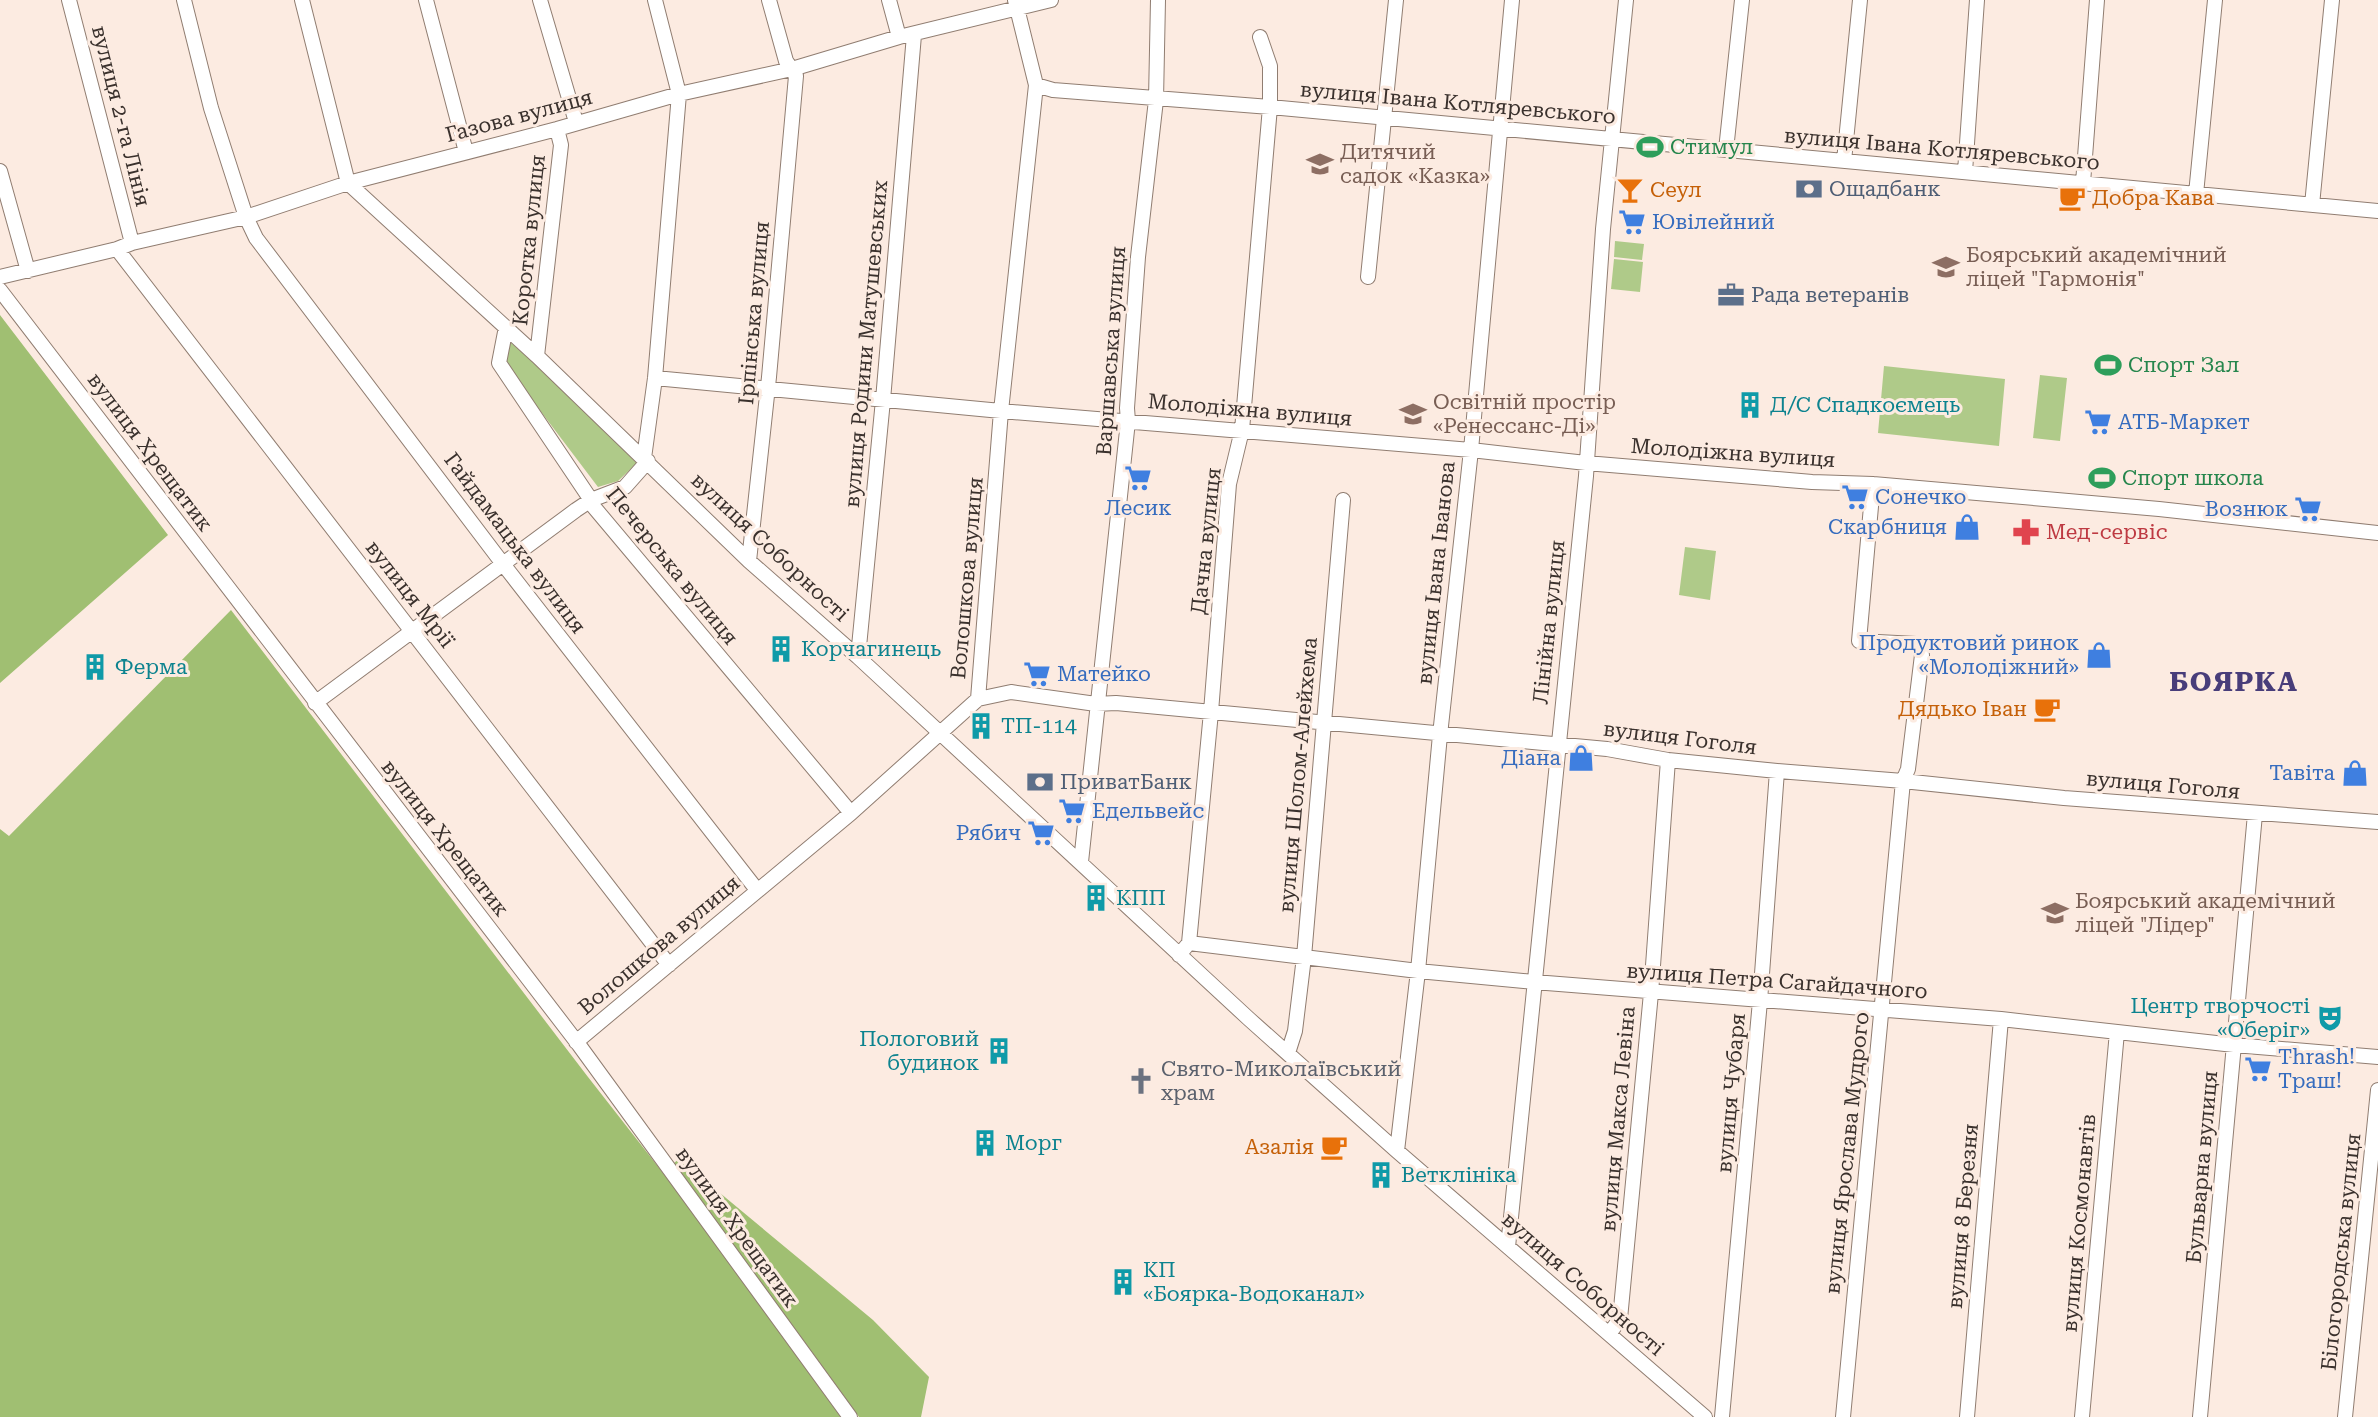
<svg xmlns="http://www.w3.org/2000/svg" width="2378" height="1417" font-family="'Roboto Serif',serif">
	<rect width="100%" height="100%" fill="#fcebe1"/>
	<path fill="#afca89" d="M1615 241 1644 244 1642 260 1614 257Z
		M1614 259 1643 262 1640 292 1611 289Z
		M509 341 541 368 638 462 618 481 598 487 504 363Z
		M1884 366 2005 379 1999 446 1878 433Z
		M2040 375 2067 378 2060 441 2033 438Z
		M1685 547 1716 551 1710 600 1679 595Z"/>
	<path fill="#a0bf72" d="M0 315 168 535 0 683Z
		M231 610 588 1077 782 1325 842 1417H0V829L9 836Z
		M679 1159 873 1320 929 1377 921 1417H859L674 1163Z"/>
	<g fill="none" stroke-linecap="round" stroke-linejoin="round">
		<defs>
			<path id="minor" d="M69 0 132 243
				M184 0 211 108 246 217 256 238 503 564 757 890
				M302 0 348 183 537 356 749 561 858 657 1249 1019 1397 1151 1705 1417
				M426 0 466 152
				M540 0 576 122
				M889 0 899 37
				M1036 85 1053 90 1270 107 2378 211
				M1726 150 1742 0
				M1844 161 1860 0
				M0 171 28 271
				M1965 172 1977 0
				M2083 183 2097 0
				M2196 194 2215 0
				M2312 205 2332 0
				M117 249 669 965
				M0 277 117 249 132 243 246 217 348 183 557 129 679 94 792 69 899 37 1051 0
				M1368 277 1396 0
				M0 290 579 1045 850 1417
				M506 327 499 363 591 500 593 506 851 813
				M537 356 561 145 557 129
				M655 378 1001 411 1471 450 1586 463 1812 482 1873 484 2159 509 2378 533
				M644 458 655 378 679 94 655 0
				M749 561 769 377 796 76 786 61 769 0
				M858 657 883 400 914 35
				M978 699 1011 692 1096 704 1116 703 1607 749 1668 760 1777 771 1903 781 2064 798 2378 822
				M315 703 576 510 591 500 625 487 648 461
				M1081 862 1128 421 1127 408 1138 257 1156 100 1158 0
				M1189 943 1211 712 1229 484 1242 430 1270 107V66L1260 37
				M1179 955 1189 943 1418 971 1534 982 2001 1019 2234 1045 2378 1057
				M576 1042 851 813 978 699 1001 411 1036 85 1015 0
				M1288 1053 1295 1031 1304 957 1343 500
				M1397 1151 1418 971 1440 735 1471 450 1512 0
				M1508 1247 1586 476 1603 229 1626 0
				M1609 1334 1620 1319 1651 993 1668 760
				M1722 1417 1760 1001 1777 771
				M1843 1417 1903 781 1908 769 1922 655 1916 644 1859 641 1873 484
				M1967 1417 2001 1019
				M2082 1417 2117 1032
				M2200 1417 2255 814
				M2345 1417 2378 1090"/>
		</defs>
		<use href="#minor" stroke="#907d71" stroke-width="16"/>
		<use href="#minor" stroke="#fff" stroke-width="14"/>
	</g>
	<defs>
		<symbol id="stadium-bare" viewBox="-9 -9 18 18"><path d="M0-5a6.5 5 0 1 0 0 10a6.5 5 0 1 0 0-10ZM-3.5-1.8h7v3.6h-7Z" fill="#2e9e5b" stroke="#fcebe1" stroke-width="2.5" paint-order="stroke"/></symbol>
		<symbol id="school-bare" viewBox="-9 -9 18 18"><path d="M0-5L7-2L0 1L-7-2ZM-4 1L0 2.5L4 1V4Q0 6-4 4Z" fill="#8d6e63" stroke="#fcebe1" stroke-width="2.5" paint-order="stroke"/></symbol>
		<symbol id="bank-bare" viewBox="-9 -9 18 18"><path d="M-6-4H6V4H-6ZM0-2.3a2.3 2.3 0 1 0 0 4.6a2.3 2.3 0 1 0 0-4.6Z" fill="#5c6f8a" stroke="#fcebe1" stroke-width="2.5" paint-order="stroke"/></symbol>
		<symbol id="bar-bare" viewBox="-9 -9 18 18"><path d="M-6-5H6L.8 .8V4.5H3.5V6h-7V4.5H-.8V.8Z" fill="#e8710a" stroke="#fcebe1" stroke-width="2.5" paint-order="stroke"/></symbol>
		<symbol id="cafe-bare" viewBox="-9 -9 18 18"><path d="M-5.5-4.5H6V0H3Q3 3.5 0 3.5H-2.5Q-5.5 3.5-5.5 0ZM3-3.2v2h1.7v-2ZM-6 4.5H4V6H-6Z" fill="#e8710a" stroke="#fcebe1" stroke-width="2.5" paint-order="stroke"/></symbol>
		<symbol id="supermarket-bare" viewBox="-9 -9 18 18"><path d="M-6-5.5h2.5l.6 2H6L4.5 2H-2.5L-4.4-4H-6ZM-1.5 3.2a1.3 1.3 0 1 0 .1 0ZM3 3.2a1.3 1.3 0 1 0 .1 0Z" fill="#3f7fe0" stroke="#fcebe1" stroke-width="2.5" paint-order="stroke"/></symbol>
		<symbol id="office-bare" viewBox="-9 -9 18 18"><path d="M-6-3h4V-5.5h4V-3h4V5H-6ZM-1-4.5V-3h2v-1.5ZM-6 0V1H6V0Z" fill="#5c6f8a" stroke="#fcebe1" stroke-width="2.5" paint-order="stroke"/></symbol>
		<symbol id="building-bare" viewBox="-9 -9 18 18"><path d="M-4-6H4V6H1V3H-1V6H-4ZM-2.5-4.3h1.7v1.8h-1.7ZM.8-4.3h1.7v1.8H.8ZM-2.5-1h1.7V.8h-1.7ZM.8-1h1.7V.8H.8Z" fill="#0f9aa8" stroke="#fcebe1" stroke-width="2.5" paint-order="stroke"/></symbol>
		<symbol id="university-bare" viewBox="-9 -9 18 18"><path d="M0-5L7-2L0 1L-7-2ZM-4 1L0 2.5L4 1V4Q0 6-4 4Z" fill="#8d6e63" stroke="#fcebe1" stroke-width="2.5" paint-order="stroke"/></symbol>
		<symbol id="shop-bare" viewBox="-9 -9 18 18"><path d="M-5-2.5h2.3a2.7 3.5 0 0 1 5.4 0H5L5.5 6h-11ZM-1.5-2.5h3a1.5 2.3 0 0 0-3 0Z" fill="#3f7fe0" stroke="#fcebe1" stroke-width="2.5" paint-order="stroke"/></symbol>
		<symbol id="pharmacy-bare" viewBox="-9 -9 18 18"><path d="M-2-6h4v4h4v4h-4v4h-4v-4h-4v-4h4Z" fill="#e0444e" stroke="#fcebe1" stroke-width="2.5" paint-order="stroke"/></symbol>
		<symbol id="theatre-bare" viewBox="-9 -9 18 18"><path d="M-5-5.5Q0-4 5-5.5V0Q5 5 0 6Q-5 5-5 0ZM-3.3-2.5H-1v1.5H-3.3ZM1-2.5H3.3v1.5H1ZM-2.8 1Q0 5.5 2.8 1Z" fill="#0f9aa8" stroke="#fcebe1" stroke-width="2.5" paint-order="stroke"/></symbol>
		<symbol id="church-bare" viewBox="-9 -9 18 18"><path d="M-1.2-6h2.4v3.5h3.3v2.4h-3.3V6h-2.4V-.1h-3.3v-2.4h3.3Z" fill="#6b7280" stroke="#fcebe1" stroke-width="2.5" paint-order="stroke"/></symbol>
	</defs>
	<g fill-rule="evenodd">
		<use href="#stadium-bare" x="1631" y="128" width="38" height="38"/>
		<use href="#school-bare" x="1301" y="145" width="38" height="38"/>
		<use href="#bank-bare" x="1790" y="170" width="38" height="38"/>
		<use href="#bar-bare" x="1611" y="171" width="38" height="38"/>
		<use href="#cafe-bare" x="2053" y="179" width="38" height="38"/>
		<use href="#supermarket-bare" x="1613" y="203" width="38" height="38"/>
		<use href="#school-bare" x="1927" y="248" width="38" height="38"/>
		<use href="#office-bare" x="1712" y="276" width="38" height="38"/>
		<use href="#stadium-bare" x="2089" y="346" width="38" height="38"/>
		<use href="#building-bare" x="1731" y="386" width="38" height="38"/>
		<use href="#university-bare" x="1394" y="395" width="38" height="38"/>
		<use href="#supermarket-bare" x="2079" y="403" width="38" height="38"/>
		<use href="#supermarket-bare" x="1119" y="459" width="38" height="38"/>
		<use href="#stadium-bare" x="2083" y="459" width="38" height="38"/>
		<use href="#supermarket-bare" x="1836" y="478" width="38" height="38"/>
		<use href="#supermarket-bare" x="2289" y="490" width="38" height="38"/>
		<use href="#shop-bare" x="1948" y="508" width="38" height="38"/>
		<use href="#pharmacy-bare" x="2007" y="513" width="38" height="38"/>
		<use href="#building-bare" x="762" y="630" width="38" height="38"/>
		<use href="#shop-bare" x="2080" y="636" width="38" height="38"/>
		<use href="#building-bare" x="76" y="648" width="38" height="38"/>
		<use href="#supermarket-bare" x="1018" y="655" width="38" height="38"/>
		<use href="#cafe-bare" x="2028" y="690" width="38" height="38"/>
		<use href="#building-bare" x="962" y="707" width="38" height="38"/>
		<use href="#shop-bare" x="1562" y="739" width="38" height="38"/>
		<use href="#shop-bare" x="2336" y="754" width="38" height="38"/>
		<use href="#bank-bare" x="1021" y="763" width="38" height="38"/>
		<use href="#supermarket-bare" x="1053" y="792" width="38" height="38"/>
		<use href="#supermarket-bare" x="1022" y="814" width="38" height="38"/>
		<use href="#building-bare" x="1077" y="879" width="38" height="38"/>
		<use href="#school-bare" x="2036" y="894" width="38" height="38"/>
		<use href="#theatre-bare" x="2311" y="999" width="38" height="38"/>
		<use href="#building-bare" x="980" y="1032" width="38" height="38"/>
		<use href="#supermarket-bare" x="2239" y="1050" width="38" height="38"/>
		<use href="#church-bare" x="1122" y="1062" width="38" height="38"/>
		<use href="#building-bare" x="966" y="1124" width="38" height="38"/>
		<use href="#cafe-bare" x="1315" y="1128" width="38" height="38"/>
		<use href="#building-bare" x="1362" y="1156" width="38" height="38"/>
		<use href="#building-bare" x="1104" y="1263" width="38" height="38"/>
	</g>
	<g text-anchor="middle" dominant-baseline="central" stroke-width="6" stroke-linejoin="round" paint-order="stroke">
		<g font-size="21" fill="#3a312d" stroke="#fcebe1">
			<text transform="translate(1458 103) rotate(5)">вулиця Івана Котляревського</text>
			<text transform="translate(121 116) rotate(76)">вулиця 2-га Лінія</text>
			<text transform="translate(519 116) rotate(-15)">Газова вулиця</text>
			<text transform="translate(1942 149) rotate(5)">вулиця Івана Котляревського</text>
			<text transform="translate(529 240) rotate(-84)">Коротка вулиця</text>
			<text transform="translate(754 313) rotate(-85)">Ірпінська вулиця</text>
			<text transform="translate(866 344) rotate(-85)">вулиця Родини Матушевських</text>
			<text transform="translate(1111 351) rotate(-86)">Варшавська вулиця</text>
			<text transform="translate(1250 410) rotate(5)">Молодіжна вулиця</text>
			<text transform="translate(150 452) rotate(53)">вулиця Хрещатик</text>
			<text transform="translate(1733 453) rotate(4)">Молодіжна вулиця</text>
			<text transform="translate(1206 541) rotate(-84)">Дачна вулиця</text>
			<text transform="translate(515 543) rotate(53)">Гайдамацька вулиця</text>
			<text transform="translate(770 547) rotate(43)">вулиця Соборності</text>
			<text transform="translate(672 566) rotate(51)">Печерська вулиця</text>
			<text transform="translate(1436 573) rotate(-84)">вулиця Івана Іванова</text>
			<text transform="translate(967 578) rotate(-85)">Волошкова вулиця</text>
			<text transform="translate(410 594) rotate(52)">вулиця Мрії</text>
			<text transform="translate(1549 622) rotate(-84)">Лінійна вулиця</text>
			<text transform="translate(1680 738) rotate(7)">вулиця Гоголя</text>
			<text transform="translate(1298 775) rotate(-85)">вулиця Шолом-Алейхема</text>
			<text transform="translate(2163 785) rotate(5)">вулиця Гоголя</text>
			<text transform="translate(445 838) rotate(52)">вулиця Хрещатик</text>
			<text transform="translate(659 945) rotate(-40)">Волошкова вулиця</text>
			<text transform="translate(1777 981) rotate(4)">вулиця Петра Сагайдачного</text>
			<text transform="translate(1731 1093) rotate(-85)">вулиця Чубаря</text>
			<text transform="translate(1618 1119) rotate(-85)">вулиця Макса Левіна</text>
			<text transform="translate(1847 1153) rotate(-84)">вулиця Ярослава Мудрого</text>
			<text transform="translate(2202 1167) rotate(-85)">Бульварна вулиця</text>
			<text transform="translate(1963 1216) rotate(-85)">вулиця 8 Березня</text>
			<text transform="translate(2079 1223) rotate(-85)">вулиця Космонавтів</text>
			<text transform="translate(737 1227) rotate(54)">вулиця Хрещатик</text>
			<text transform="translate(2341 1252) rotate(-84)">Білогородська вулиця</text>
			<text transform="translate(1583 1284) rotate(41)">вулиця Соборності</text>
		</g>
		<g font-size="21" fill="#27864d" stroke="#fcebe1" text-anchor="start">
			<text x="1670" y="147">Стимул</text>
			<text x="2128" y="365">Спорт Зал</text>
			<text x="2122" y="478">Спорт школа</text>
		</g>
		<g font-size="21" fill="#785e54" stroke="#fcebe1" text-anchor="start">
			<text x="1340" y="152">Дитячий<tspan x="1340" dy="24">садок «Казка»</tspan></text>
			<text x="1966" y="255">Боярський академічний<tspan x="1966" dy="24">ліцей "Гармонія"</tspan></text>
			<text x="1433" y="402">Освітній простір<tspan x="1433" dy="24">«Ренессанс-Ді»</tspan></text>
			<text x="2075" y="901">Боярський академічний<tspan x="2075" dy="24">ліцей "Лідер"</tspan></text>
		</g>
		<g font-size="21" fill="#4e5e75" stroke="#fcebe1" text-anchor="start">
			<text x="1829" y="189">Ощадбанк</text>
			<text x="1751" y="295">Рада ветеранів</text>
			<text x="1060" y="782">ПриватБанк</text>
		</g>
		<g font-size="21" fill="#c56008" stroke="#fcebe1" text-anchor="start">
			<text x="1650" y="190">Сеул</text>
			<text x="2092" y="198">Добра Кава</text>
			<text x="2027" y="709" text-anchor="end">Дядько Іван</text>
			<text x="1314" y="1147" text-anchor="end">Азалія</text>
		</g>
		<g font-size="21" fill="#366cbe" stroke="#fcebe1" text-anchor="start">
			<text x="1652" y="222">Ювілейний</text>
			<text x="2118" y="422">АТБ-Маркет</text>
			<text x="1875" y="497">Сонечко</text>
			<text x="1138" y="508" text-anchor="middle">Лесик</text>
			<text x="2288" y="509" text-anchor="end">Вознюк</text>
			<text x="1947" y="527" text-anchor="end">Скарбниця</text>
			<text x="2079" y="643" text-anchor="end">Продуктовий ринок<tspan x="2079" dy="24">«Молодіжний»</tspan></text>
			<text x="1057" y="674">Матейко</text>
			<text x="1561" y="758" text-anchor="end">Діана</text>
			<text x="2335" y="773" text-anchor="end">Тавіта</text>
			<text x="1092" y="811">Едельвейс</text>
			<text x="1021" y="833" text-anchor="end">Рябич</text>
			<text x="2278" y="1057">Thrash!<tspan x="2278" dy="24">Траш!</tspan></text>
		</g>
		<g font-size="21" fill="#0d838f" stroke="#fcebe1" text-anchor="start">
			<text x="1770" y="405">Д/С Спадкоємець</text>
			<text x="801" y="649">Корчагинець</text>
			<text x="115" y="667">Ферма</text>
			<text x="1001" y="726">ТП-114</text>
			<text x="1116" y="898">КПП</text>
			<text x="2310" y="1006" text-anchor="end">Центр творчості<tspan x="2310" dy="24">«Оберіг»</tspan></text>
			<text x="979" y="1039" text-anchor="end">Пологовий<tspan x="979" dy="24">будинок</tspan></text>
			<text x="1005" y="1143">Морг</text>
			<text x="1401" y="1175">Ветклініка</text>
			<text x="1143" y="1270">КП<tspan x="1143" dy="24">«Боярка-Водоканал»</tspan></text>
		</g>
		<g font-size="21" fill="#be3a42" stroke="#fcebe1" text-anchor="start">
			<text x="2046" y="532">Мед-сервіс</text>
		</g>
		<g font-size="21" fill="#5b616d" stroke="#fcebe1" text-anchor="start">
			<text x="1161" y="1069">Свято-Миколаївський<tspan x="1161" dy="24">храм</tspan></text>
		</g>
		<g font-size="27" font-weight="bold" letter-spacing="1.5" fill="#483d7a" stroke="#fcebe1">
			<text x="2234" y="682">БОЯРКА</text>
		</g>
	</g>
</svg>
